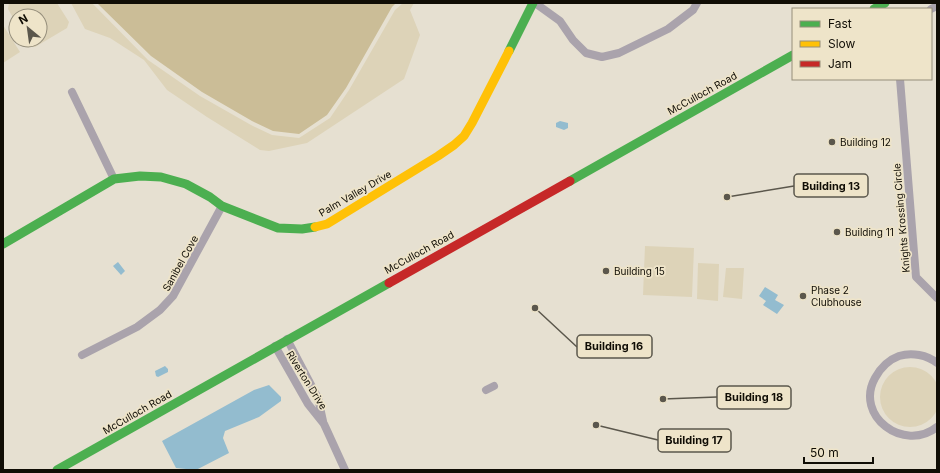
<svg xmlns="http://www.w3.org/2000/svg" width="940" height="473" font-family="Inter,sans-serif">
	<rect width="100%" height="100%" fill="#e6e0d1"/>
	<path fill="#ddd3b8" d="M9 3H57L69 22 67 28 35 47 30 46 26 40H40V16H16V23L8 9Z
		M71 3H92L148 60 200 96 251 125 272 135 299 138 330 118 349 90 395 10 403 3H414L410 10 420 35 404 79 307 143 269 151 260 150 207 117 167 90 144 60 110 38 85 29Z
		M3 25 20 52 3 63Z
		M645 246 694 248 692 297 643 295Z
		M698 263 719 264 718 301 697 299Z
		M726 268H744L742 299 723 297Z
		M880 397a30 30 0 1 1 60 0a30 30 0 1 1-60 0Z"/>
	<path fill="#cbbd97" d="M97 3H396L392 7 346 88 327 115 299 134 273 131 252 121 202 92 151 56Z"/>
	<path fill="#93bccf" d="M560 121 568 123V128L564 130 556 127V123Z
		M118 262 125 271 121 275 113 266Z
		M765 287 778 295 775 300 784 305 777 314 763 305 766 301 759 296Z
		M165 366 168 369V372L158 377 156 376 155 371Z
		M269 385 281 397V401L259 417 225 431 223 438 229 453 196 470 176 468 162 441 254 390Z"/>
	<g fill="none" stroke-linecap="round" stroke-linejoin="round">
		<path stroke="#aaa3ac" stroke-width="8" d="M535 3 560 21 573 40 586 53 602 57 619 53 668 29 693 10 697 3
			M931 9 937 6
			M900 79 916 277 937 298
			M72 92 114 179
			M287 339 318 398 323 421
			M275 346 308 404 324 424 345 470
			M82 355 137 327 160 310 173 296 222 206
			M937 363C927 355 912 352 899 356 888 360 881 367 875 378 854 416 904 453 937 427
			M486 390 494 386"/>
		<path stroke="#4caf50" stroke-width="9" d="M874 9 885 3
			M509 51 533 3
			M570 181 793 55
			M3 244 114 179 140 176 161 177 186 184 210 197 222 206 278 228 302 229 315 227
			M57 470 389 283"/>
		<path stroke="#ffc107" stroke-width="9" d="M315 227 327 224 438 156 454 145 464 136 472 123 509 51"/>
		<path stroke="#c62828" stroke-width="9" d="M389 283 570 181"/>
	</g>
	<g fill="#5b574c" stroke="#eee4c9" stroke-width="1.5">
		<circle cx="832" cy="142" r="4"/>
		<circle cx="837" cy="232" r="4"/>
		<circle cx="606" cy="271" r="4"/>
		<circle cx="803" cy="296" r="4"/>
	</g>
	<g text-anchor="middle" dominant-baseline="central" stroke-width="3.5" stroke-linejoin="round" paint-order="stroke">
		<g font-size="10" fill="#100d05" stroke="#eee4c9">
			<text transform="translate(702 93) rotate(-29)">McCulloch Road</text>
			<text transform="translate(355 193) rotate(-30)">Palm Valley Drive</text>
			<text transform="translate(901 218) rotate(-95)">Knights Krossing Circle</text>
			<text transform="translate(419 252) rotate(-29)">McCulloch Road</text>
			<text transform="translate(180 263) rotate(-61)">Sanibel Cove</text>
			<text transform="translate(307 380) rotate(58)">Riverton Drive</text>
			<text transform="translate(137 412) rotate(-30)">McCulloch Road</text>
		</g>
		<g font-size="10" fill="#100d05" stroke="#eee4c9" text-anchor="start">
			<text x="840" y="142">Building 12</text>
			<text x="845" y="232">Building 11</text>
			<text x="614" y="271">Building 15</text>
			<text x="811" y="290">Phase 2<tspan x="811" dy="12">Clubhouse</tspan></text>
		</g>
	</g>
	<path fill="none" stroke="#5b574c" stroke-width="1.5" d="M727 197L794 186M535 308L577 347M663 399L717 397M596 425L658 440"/>
	<g fill="#5b574c" stroke="#eee4c9" stroke-width="1.5">
		<circle cx="727" cy="197" r="4"/>
		<circle cx="535" cy="308" r="4"/>
		<circle cx="663" cy="399" r="4"/>
		<circle cx="596" cy="425" r="4"/>
	</g>
	<g fill="#eee4c9" stroke="#5b574c" stroke-width="1.5">
		<rect x="794" y="174" width="74" height="23" rx="4"/>
		<rect x="577" y="335" width="75" height="23" rx="4"/>
		<rect x="717" y="386" width="74" height="23" rx="4"/>
		<rect x="658" y="429" width="73" height="23" rx="4"/>
	</g>
	<g font-size="11" text-anchor="middle" font-weight="bold" fill="#100d05">
		<text x="831" y="190">Building 13</text>
		<text x="614" y="350">Building 16</text>
		<text x="754" y="401">Building 18</text>
		<text x="694" y="444">Building 17</text>
	</g>
	<rect width="940" height="473" fill="none" stroke="#100d05" stroke-width="8"/>
	<rect x="792" y="8" width="140" height="72" fill="#eee4c9" stroke="#958e7b"/>
	<rect x="800" y="21" width="20" height="6" fill="#4caf50" stroke="#958e7b"/>
	<text x="828" y="28" font-size="12" fill="#100d05">Fast</text>
	<rect x="800" y="41" width="20" height="6" fill="#ffc107" stroke="#958e7b"/>
	<text x="828" y="48" font-size="12" fill="#100d05">Slow</text>
	<rect x="800" y="61" width="20" height="6" fill="#c62828" stroke="#958e7b"/>
	<text x="828" y="68" font-size="12" fill="#100d05">Jam</text>
	<g transform="translate(28 28) rotate(331)"><circle r="19" fill="#eee4c9" stroke="#958e7b"/>
	<path d="M0-3L7 15L0 10L-7 15Z" fill="#5b574c"/>
	<text y="-6" font-size="11" font-weight="bold" text-anchor="middle" fill="#100d05">N</text>
	</g>
	<path d="M804 457v6h69v-6" fill="none" stroke="#100d05" stroke-width="2"/>
	<text x="810" y="457" font-size="12" fill="#100d05" stroke="#eee4c9" stroke-width="3" paint-order="stroke">50 m</text>
</svg>
